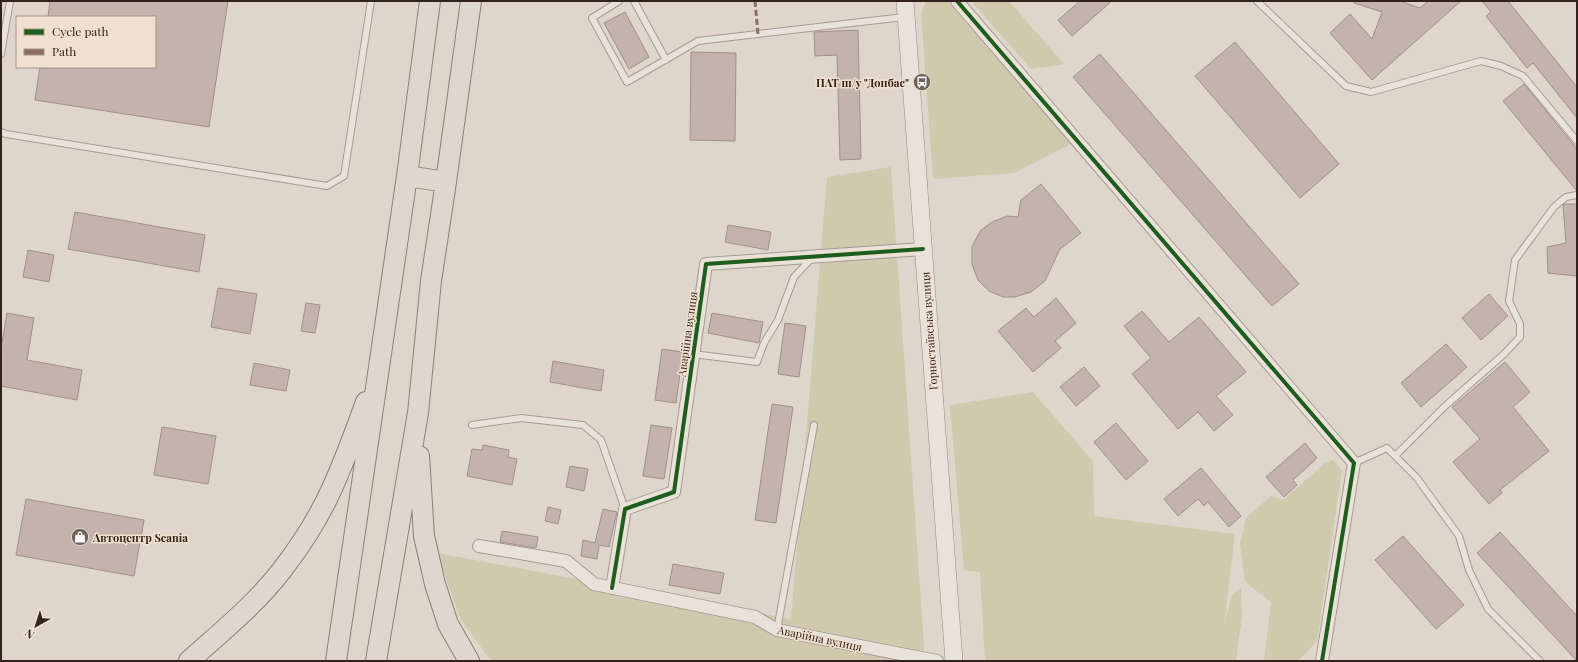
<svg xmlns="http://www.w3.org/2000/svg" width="1578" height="662" font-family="'Playfair Display',serif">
	<rect width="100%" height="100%" fill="#e0d5ca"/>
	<path fill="#d1c9ae" d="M926 1H957L1079 140 1014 173 933 179 921 13Z
		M971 1H1009L1064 64 1031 69Z
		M891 167 925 661H491L460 618 437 553 791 619 827 177Z
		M1033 392 1093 461 1094 516 1235 534 1224 626 1232 595 1241 587 1242 616 1236 661H985L980 572 964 571 950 405Z
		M1333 460 1342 470 1317 641 1298 661H1264L1271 602 1245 582 1240 544 1246 518 1271 496 1283 500 1325 463Z"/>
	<path fill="#c3b3ac" stroke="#9f918a" d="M50 1H228L209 127 35 100 40 67H155V17H48Z
		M1080 1H1112L1072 36 1058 20Z
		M1354 1H1400L1420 8 1428 1H1461L1372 80 1330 33 1350 14 1372 39 1382 12 1354 3Z
		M1482 1H1508L1577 87V118L1533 63 1527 68 1486 16 1491 12Z
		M625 12 649 57 629 69 604 23Z
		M858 30 861 159 840 160 837 55 815 56 814 32Z
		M1235 42 1339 164 1300 198 1195 76Z
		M691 52 736 53 735 141 690 140Z
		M1100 54 1299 284 1272 306 1073 77Z
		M1524 84 1577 149V191L1503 101Z
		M1041 184 1081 233 1060 249 1045 281 1031 292 1015 297H1003L989 291 978 280 972 264V247L980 231 992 222 1007 216 1018 217 1021 200Z
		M1564 204H1577V276L1548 273 1547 247 1566 243 1563 205Z
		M75 212 205 235 199 272 68 249Z
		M728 225 771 232 768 250 725 242Z
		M28 250 54 255 49 282 23 277Z
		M218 288 257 294 250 334 211 327Z
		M1489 294 1508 316 1481 340 1462 318Z
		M1056 298 1076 323 1055 341 1061 348 1033 372 998 331 1026 308 1034 317Z
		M306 303 320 305 315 333 301 331Z
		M1142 311 1169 342 1199 317 1246 372 1216 396 1233 415 1214 431 1198 412 1178 429 1132 374 1151 358 1124 326Z
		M7 313 34 318 27 360 82 370 77 400 1 386V348Z
		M712 313 763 322 759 343 708 333Z
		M785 323 806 326 799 377 778 374Z
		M1446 344 1467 367 1421 407 1401 383Z
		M662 349 683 352 676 403 655 400Z
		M553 361 604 370 601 391 550 382Z
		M1505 362 1530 392 1513 407 1549 451 1500 490 1502 493 1489 504 1453 462 1480 439 1452 407Z
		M254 363 290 370 286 391 250 385Z
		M1084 367 1100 386 1076 406 1060 387Z
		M772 404 793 407 776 523 755 520Z
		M1116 423 1148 461 1126 480 1094 442Z
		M651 425 672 428 664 479 643 476Z
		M162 427 216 436 208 484 154 475Z
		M1305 443 1317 458 1293 480 1297 485 1284 497 1266 477Z
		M483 445 509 450 508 457 517 459 512 485 467 476 472 449 482 450Z
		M570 466 588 469 584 491 566 487Z
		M1201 468 1241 516 1229 527 1208 502 1204 506 1198 499 1178 516 1164 499Z
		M26 499 144 520 134 576 16 555Z
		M548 507 561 510 558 524 545 521Z
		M603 509 617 512 609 547 599 545 597 559 581 556 583 540 595 543Z
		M502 531 538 537 536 548 500 542Z
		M1500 532 1577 616V661L1477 553Z
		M1403 536 1464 605 1436 629 1375 560Z
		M673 564 724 573 720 594 669 585Z"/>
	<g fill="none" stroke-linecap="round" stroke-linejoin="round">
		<defs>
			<path id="service" d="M619 1 592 18 627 82 698 41 904 17
				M634 1 666 60
				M1257 1 1346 86 1371 92 1481 61 1501 66 1523 76 1577 141
				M1 54 10 1
				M1 132 6 134 327 186 344 176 371 1
				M693 354 757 362 764 343 778 320 794 277 812 258
				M472 425 521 418 583 425 601 440 625 509
				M1395 456 1444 407 1504 354 1520 337V324L1509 301 1515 260 1554 207 1566 197 1577 195
				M1354 463 1387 448 1417 478 1459 536 1469 570 1488 609 1540 661
				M777 630 814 425"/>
			<path id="minor" d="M957 1 1354 463 1322 661
				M479 546 566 561 594 584 755 617 777 630 937 661
				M612 588 625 509 674 492 706 264 923 249"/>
			<path id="secondary" d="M905 1 954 661"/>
			<path id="primary" d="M407 176 446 182
				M419 456 424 536 435 584 448 624 469 661
				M189 661C221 632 256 604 282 570 299 548 314 525 326 501 342 469 354 435 366 402
				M336 661 407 176 430 1
				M376 661 418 413 431 281 446 182 471 1"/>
		</defs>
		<use href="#service" stroke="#a59b94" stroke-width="8"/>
		<use href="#minor" stroke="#a59b94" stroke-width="14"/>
		<use href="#secondary" stroke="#948a83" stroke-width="18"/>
		<use href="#primary" stroke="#8a817a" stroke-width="22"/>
		<use href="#service" stroke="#e8e2db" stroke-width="6"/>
		<use href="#minor" stroke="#e8e2db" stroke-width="12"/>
		<use href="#secondary" stroke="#e8e2db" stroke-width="17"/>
		<use href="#primary" stroke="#dfd6cd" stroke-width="20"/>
		<path stroke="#8d6e63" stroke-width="3" stroke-dasharray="6 3" stroke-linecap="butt" d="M755 1 758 34"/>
		<defs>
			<path id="cycleway" d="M957 1 1354 463 1322 661
				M612 588 625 509 674 492 706 264 923 249"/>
		</defs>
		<use href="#cycleway" stroke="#f0e0d0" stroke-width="6"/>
		<use href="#cycleway" stroke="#1b5e20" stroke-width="4"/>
	</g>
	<defs>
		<symbol id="bus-disc" viewBox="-11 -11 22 22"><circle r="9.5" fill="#6e615a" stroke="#f0e0d0"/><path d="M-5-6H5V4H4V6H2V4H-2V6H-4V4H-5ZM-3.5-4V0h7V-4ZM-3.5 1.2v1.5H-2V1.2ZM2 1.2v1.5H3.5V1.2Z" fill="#fff"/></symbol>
		<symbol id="shop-disc" viewBox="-11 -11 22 22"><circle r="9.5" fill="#6e615a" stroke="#f0e0d0"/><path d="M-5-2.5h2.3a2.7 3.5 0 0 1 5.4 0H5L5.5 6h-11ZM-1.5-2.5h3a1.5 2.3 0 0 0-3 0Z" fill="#fff"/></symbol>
	</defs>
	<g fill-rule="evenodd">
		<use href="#bus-disc" x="912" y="72" width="20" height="20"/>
		<use href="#shop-disc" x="70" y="527" width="20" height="20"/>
	</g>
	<g text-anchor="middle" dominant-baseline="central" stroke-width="3" stroke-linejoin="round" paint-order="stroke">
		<g font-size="11" font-weight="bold" fill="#31221e" stroke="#f0e0d0" text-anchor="end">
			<text x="909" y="82">ПАТ ш/у "Донбас"</text>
			<text x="93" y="537" text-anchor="start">Автоцентр Scania</text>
		</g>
		<g font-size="11" fill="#31221e" stroke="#f0e0d0">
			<text transform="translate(929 331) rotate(-94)">Горностаївська вулиця</text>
			<text transform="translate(687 334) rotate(-82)">Аварійна вулиця</text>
			<text transform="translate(820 638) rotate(12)">Аварійна вулиця</text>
		</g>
	</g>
	<rect width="1578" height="662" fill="none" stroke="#31221e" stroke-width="4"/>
	<rect x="16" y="16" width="140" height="52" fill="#f0e0d0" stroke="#a49489"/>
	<rect x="24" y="29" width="20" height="6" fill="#1b5e20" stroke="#a49489"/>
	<text x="52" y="36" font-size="12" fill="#31221e">Cycle path</text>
	<rect x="24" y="49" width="20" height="6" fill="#8d6e63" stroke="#a49489"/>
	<text x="52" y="56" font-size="12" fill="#31221e">Path</text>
	<g transform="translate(36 626) rotate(219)" stroke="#f0e0d0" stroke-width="3" paint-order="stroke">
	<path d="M0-3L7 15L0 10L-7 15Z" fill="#31221e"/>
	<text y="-6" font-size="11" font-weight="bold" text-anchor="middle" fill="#31221e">N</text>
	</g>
</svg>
